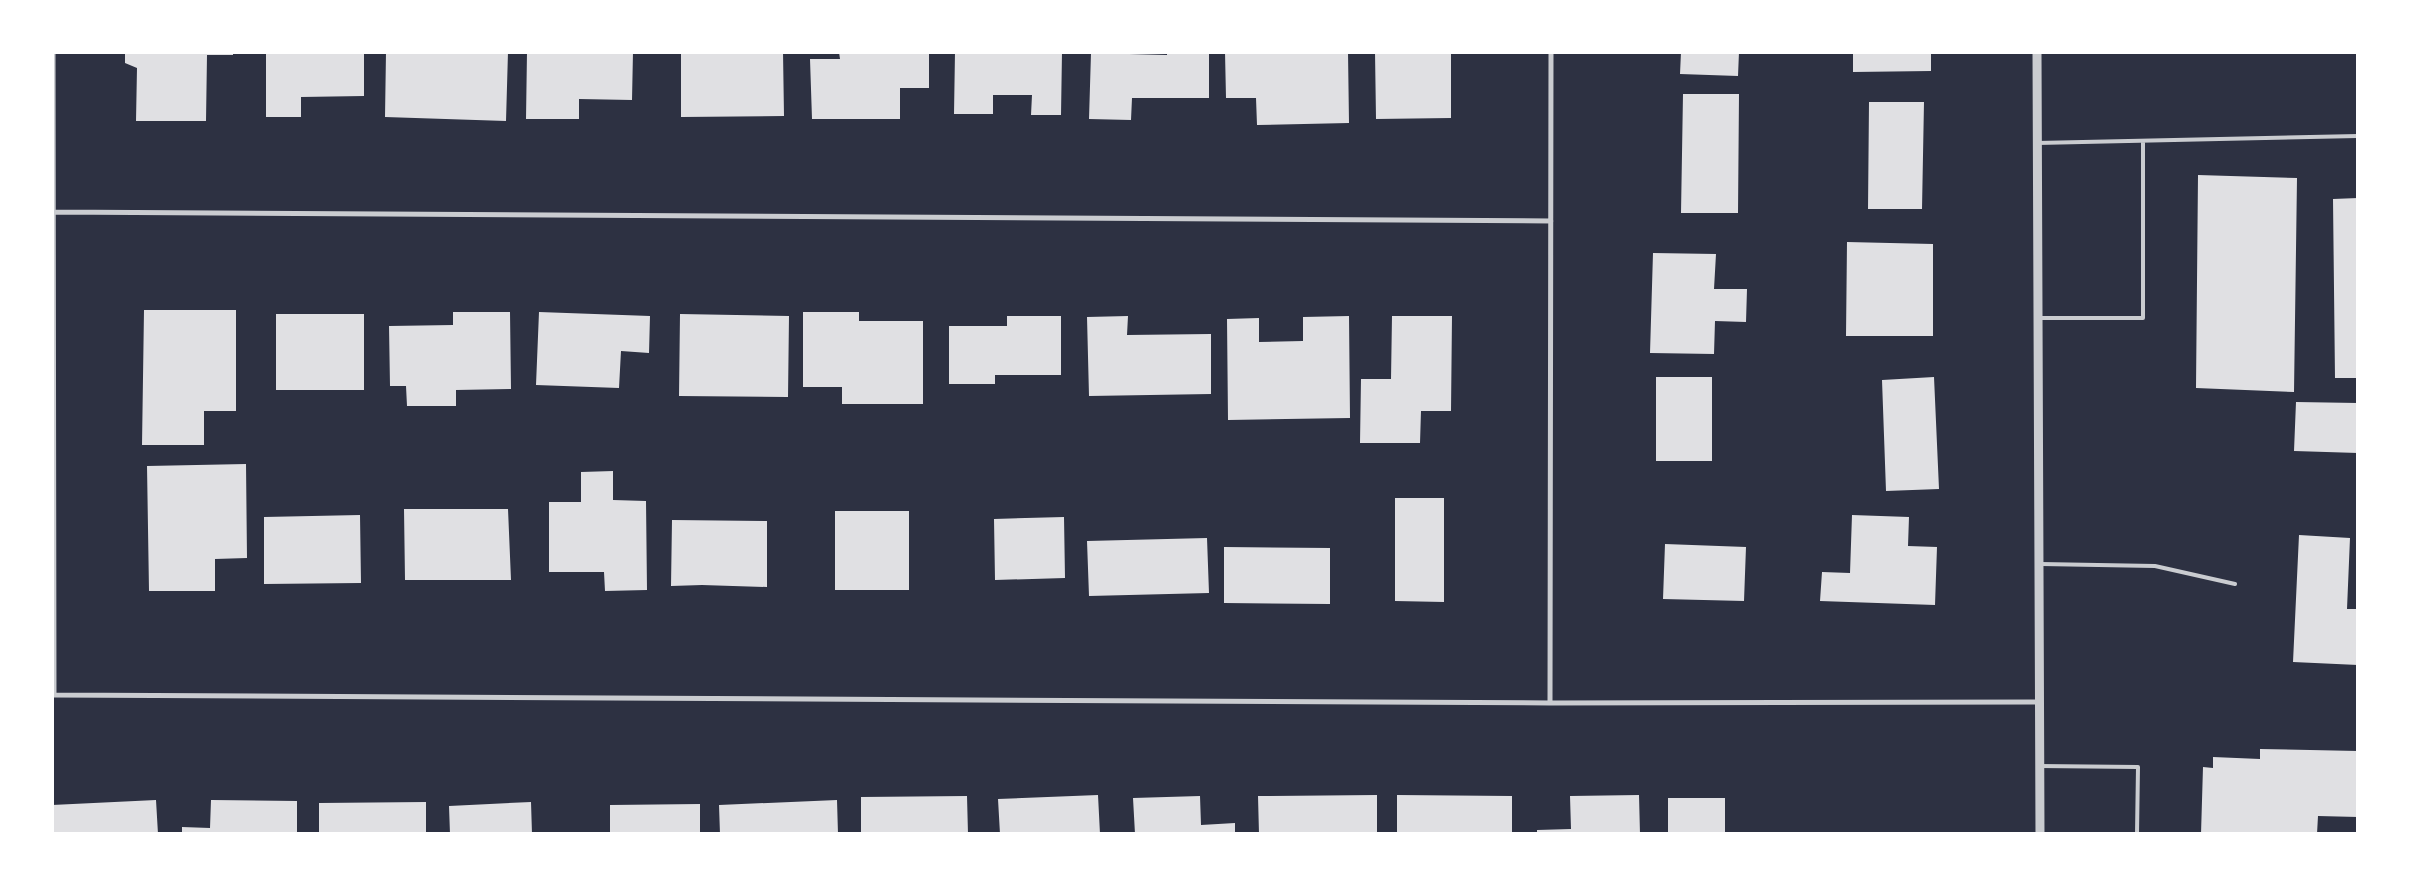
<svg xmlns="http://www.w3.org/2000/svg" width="2410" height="886" font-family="Cabin,sans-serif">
	<rect width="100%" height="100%" fill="#2d3142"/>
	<path fill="#e0e0e3" d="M125 52H233V55H207L206 121H136L137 68 125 63Z
		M266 52H364V96L301 97V117H266Z
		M386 52H508L506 121 385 117Z
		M527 52H633L632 100 579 99V119H526Z
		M681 52H783L784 116 681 117Z
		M839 52H929V88H900V119H812L810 59H840Z
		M955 52H1062L1061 115H1031L1032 95H993V114H954Z
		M1167 52H1209V98H1132L1131 120 1089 119 1091 53 1167 55Z
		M1225 52H1348L1349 123 1257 125 1256 98H1226Z
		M1375 52H1451V118L1376 119Z
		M1681 52H1739L1738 76 1680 74Z
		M1853 52H1931V71L1853 72Z
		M1683 94H1739L1738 213H1681Z
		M1869 102H1924L1922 209H1868Z
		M2198 175 2297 178 2294 392 2196 388Z
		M2358 198V378H2335L2333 199Z
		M1847 242 1933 244V336H1846Z
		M1653 253 1716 254 1714 289H1747L1746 322 1715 321 1714 354 1650 353Z
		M144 310H236V411H204V445H142Z
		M453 312H510L511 389 456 390V406H407L406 386H390L389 326 453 325Z
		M539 312 650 316 649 353 621 351 619 388 536 385Z
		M803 312H859V321H923V404H842V387H803Z
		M276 314H364V390H276Z
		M680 314 789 316 788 397 679 396Z
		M1007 316H1061V375H995V384H949V326H1007Z
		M1128 316 1127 335 1211 334V394L1089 396 1087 317Z
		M1349 316 1350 418 1228 420 1227 319 1259 318V342L1303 341V317Z
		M1392 316H1452L1451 411H1421L1420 443H1360L1361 379H1391Z
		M1656 377H1712V461H1656Z
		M1934 377 1939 489 1886 491 1882 380Z
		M2296 402 2358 403V453L2294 451Z
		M246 464 247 558 215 559V591H149L147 466Z
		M613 471V500L646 501 647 590 605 591 604 572H549V502H581V472Z
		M1395 498H1444V602L1395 601Z
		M404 509H508L511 580H405Z
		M835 511H909V590H835Z
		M360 515 361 583 264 584V517Z
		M1852 515 1909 517 1908 546 1937 547 1935 605 1820 601 1822 572 1850 573Z
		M1064 517 1065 578 995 580 994 519Z
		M672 520 767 521V587L702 585 671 586Z
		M2299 535 2350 538 2347 609H2358V665L2293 662Z
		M1207 538 1209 593 1089 596 1087 541Z
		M1665 544 1746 547 1744 601 1663 599Z
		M1224 547 1330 548V604L1224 603Z
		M2260 749 2358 751V817L2318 816 2317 834H2201L2203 767 2213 768V757L2260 759Z
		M1098 795 1100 834H1000L998 799Z
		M1377 795V834H1259L1258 796Z
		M1397 795 1512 796V834H1397Z
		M1639 795 1640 834H1537V830L1571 829 1570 796Z
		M967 796 968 834H861V797Z
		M1200 796 1201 825 1235 823V834H1135L1133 798Z
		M1668 798H1725V834H1668Z
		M156 800 158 834H52V805Z
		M211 800 297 801V834H182V827L210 828Z
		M837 800 838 834H720L719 805Z
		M426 802V834H319V803Z
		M531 802 532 834H450L449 806Z
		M700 804V834H610V805Z"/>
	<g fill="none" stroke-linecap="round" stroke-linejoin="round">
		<path stroke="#caccd0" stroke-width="4" d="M2037 143 2358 136
			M2038 318H2143V141
			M2041 564 2155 566 2235 584
			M2039 766 2138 767 2137 834"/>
		<path stroke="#caccd0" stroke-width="5" d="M53 52 54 695
			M53 212 1551 221
			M52 695 1550 703 2039 702
			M1550 703 1551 52"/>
		<path stroke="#caccd0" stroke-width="9" d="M2037 52 2040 834"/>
	</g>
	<rect width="2410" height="886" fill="none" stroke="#ffffff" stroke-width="108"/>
</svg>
